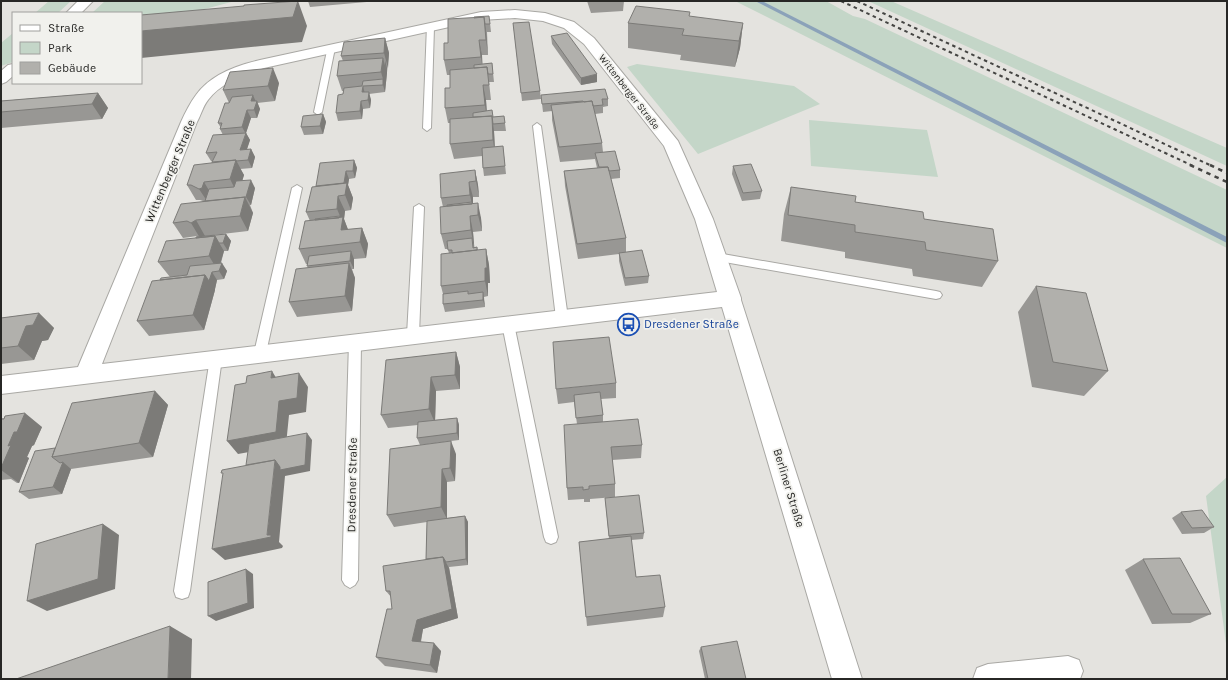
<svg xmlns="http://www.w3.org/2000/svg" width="1228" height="680" font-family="Karla,sans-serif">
	<rect width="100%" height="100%" fill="#e4e3df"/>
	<path fill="#c4d6c8" d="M49 1H71L58 13H35Z
		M105 1H235L141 26V13H92Z
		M735 1H826L853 16 865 19 1227 190V248Z
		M868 1H891L1227 148V166Z
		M13 33V62L1 66V43Z
		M637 64 794 86 820 104 698 154 627 67Z
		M809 120 927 130 938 177 811 166Z
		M1227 477V651L1206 496Z"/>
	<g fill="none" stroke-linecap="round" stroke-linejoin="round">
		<path fill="#8ba2b9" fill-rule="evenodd" d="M755 1H762L1227 237V243Z"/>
		<defs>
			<path id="lane" d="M427 25H433L434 27 431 128 427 131 423 128Z
				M328 46H331L335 48 322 112 318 115 314 112Z
				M537 123 541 126 568 318 566 321 562 322 558 321 556 318 533 126Z
				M297 185 302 188 266 353 264 356 260 358 256 356 254 353 292 188Z
				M419 204 424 207 419 335 417 338 413 340 409 338 407 335 414 207Z
				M717 253 936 291 940 292 942 295 940 298 936 299 713 260 712 257 713 254Z
				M508 320 512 321 514 324 558 537 556 542 551 544 546 542 544 537 502 324 504 321Z
				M355 337 359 339 361 342 358 580 355 585 350 588 345 585 342 580 349 342 351 339Z
				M216 353 220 355 222 358 190 591 188 597 182 599 176 597 174 591 210 358 212 355Z"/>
			<path id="street" d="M515 10 545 13 574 22 594 38 678 141 713 219 741 298V300L862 679H832L722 307 1 394V376L78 367 181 122C185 113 190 103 196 95 210 75 237 65 260 60L481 12ZM515 18 543 21 564 28 584 44 664 146 695 219 717 292 102 364 197 122C201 115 203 106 208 100 221 82 245 75 264 68L481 20Z
				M1068 656 1079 660 1083 671 1080 679H973L977 668 988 664Z"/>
			<path id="secondary" d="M78 1H93L81 13H66Z
				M13 64V76L6 82 1 84V71L8 65Z"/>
		</defs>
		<use href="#lane" stroke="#a9a8a4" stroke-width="2"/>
		<use href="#street" stroke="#a9a8a4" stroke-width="2"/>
		<use href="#secondary" stroke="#a9a8a4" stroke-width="2"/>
		<use href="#lane" fill="#fff" fill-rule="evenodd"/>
		<use href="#street" fill="#fff" fill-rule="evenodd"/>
		<use href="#secondary" fill="#fff" fill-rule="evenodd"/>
		<path stroke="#454543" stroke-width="2" stroke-dasharray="3.5 3.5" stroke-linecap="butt" d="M841 1 1193 166
			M857 1 1212 166"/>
		<path stroke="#454543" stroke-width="2.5" stroke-dasharray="4.5 4.5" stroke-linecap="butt" d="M1190 165 1227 182
			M1210 165 1227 173"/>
	</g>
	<path fill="#989794" d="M308 1H378L310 7Z
		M587 1H624L623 11 591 13Z
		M448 19 490 23 491 32H487L488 55H482V64L492 63 494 82H489L491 100H486L487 111 492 110 493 117 504 116 506 131H494L495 147 503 146 506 174 484 176 483 168 482 156 454 159 450 144V123H448L445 108 450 88V75H447L444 60 448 43Z
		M513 23 540 91 541 99 522 101Z
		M628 23H743L740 48 735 67 680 60 681 55 628 48Z
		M551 36 597 82 581 85 552 44Z
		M385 38 389 53 385 92 369 94 371 100 370 108 363 109 362 119 338 121 336 113 343 94V91H342L337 76 343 61 341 56Z
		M279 83 275 101 257 103 260 109 257 118H251L246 133 250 140 247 149H251L255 157 252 168 240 169 244 175 242 181 255 188 251 205H250L253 213 248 231 205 236 226 234 231 241 228 251H224L221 263 227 271 224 279 217 280 215 289V290L204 330 149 336 137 321 160 280 187 275 170 277 158 262 196 238 197 236 183 238 173 223 203 201 200 200H196L187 185 212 162 213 161H211L206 153 223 135 220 129 221 128 218 123 229 103 223 90Z
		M98 93 108 108 102 119 1 128V101Z
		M541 95 608 99V106L603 107V113L595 114 602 143 603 152 620 170V178L611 179 626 238V252L649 276 648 283 625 286 619 261V254L578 259 565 186 564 171 597 168 595 159 560 162 552 120V111L543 112Z
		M323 114 326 122 323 134 304 135 301 127Z
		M354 160 357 168 355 178 349 179 348 185 353 198 351 210 345 211 344 219 348 230 362 228 368 244 366 258 354 259V269H352L355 278 352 311 297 317 289 302 308 267 307 266V264H306L299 249 310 221 306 212 316 186Z
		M733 166 762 191 760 199 742 201 732 174Z
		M475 170 478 185 479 197H473V203L481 218 482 231 473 232 474 247H477L478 250 486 249 489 265 490 283H488V296L484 297 485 307 445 312 443 304V294L441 286 449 254 448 249H445L441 234 443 207 441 198Z
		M791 187 924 219 998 261 982 287 913 276 912 269 845 258V252L781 241 784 214Z
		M1036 286 1108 371 1084 396 1032 387 1018 312Z
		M39 313 54 328 48 340 42 341 34 360 1 364V318Z
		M456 352 460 367V389L436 391 435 420 457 418 459 425V440L420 445 417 438 418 425 388 428 381 415Z
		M616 383V398L601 399 603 415V422L642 445 641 458 612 460 615 484V497L590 499V502H584V499L568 500 567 488 577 424 574 402 558 404 556 389Z
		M155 391 168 405 153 457 71 469 62 494 29 499 19 492 55 448Z
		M1 418 42 427 34 445 32 446 27 457 29 458 19 483H17L11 479 1 480Z
		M456 454 455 481 447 482V518L465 516 468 522V565L449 567 458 618 423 629 421 642 441 651 437 673 385 666 376 657 392 609 391 597 386 591 426 559 427 522 394 527 387 515Z
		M605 498 644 533 643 539 631 540 636 577 665 607 663 617 587 626 579 542 609 539Z
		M1181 512 1214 527 1204 533 1182 534 1172 518Z
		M1143 559 1211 614 1190 623 1152 624 1125 570Z
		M701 647 746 679H705L699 651Z"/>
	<path fill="#7c7b78" d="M298 1 307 26 302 42 141 58V31Z
		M484 17 486 31 488 55 486 40Z
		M743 23 740 48 735 67 739 41Z
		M385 38 389 53 388 68 384 53Z
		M479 40 482 55 483 72 481 57Z
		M383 58 387 73 385 92 383 85V79L381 72Z
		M385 60 387 68V73L385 65Z
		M273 68 279 83 275 101 268 86Z
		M597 74V82L581 85V78Z
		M483 85 486 100 487 120 485 105Z
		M363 86 365 94 362 92Z
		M369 92 371 100 370 108 368 100Z
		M98 93 108 108 102 119 92 104Z
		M253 95 256 102 257 101 260 109 257 118 251 101Z
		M361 101 363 109 362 119 360 111Z
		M247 110 251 118 246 133 250 140 244 158 240 150 246 134 242 127Z
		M323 114 326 122 323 134 320 126Z
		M492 116 494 131 495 155 493 140Z
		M251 149 255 157 252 168 248 160Z
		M236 160 244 175 238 195 230 179Z
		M354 160 357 168 355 178 353 171Z
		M475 170 478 185 479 197 476 181Z
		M346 171 349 179 348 185 353 198 351 210 345 195 343 191Z
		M251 180 255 188 251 205 246 197Z
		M204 182 213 197 209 204 199 189Z
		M469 182 473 197V210L470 195Z
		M338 196 345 211 344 219 349 232 348 244 338 225 340 216 337 209Z
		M245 197 253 213 248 231 240 216Z
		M478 203 481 218 482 231 478 215Z
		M470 216 473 232 475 255 471 230Z
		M196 220 205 236 200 238 191 223Z
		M362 228 368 244 366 258 360 242Z
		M226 234 231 241 228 251 223 243Z
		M215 236 224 251 218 271 209 256Z
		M486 249 489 265 490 283H488V296L485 281V268Z
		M351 251 354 259V269L350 261Z
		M222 263 227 271 224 279 219 271Z
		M349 263 355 278 352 311 345 296Z
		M212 272 217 280 215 289V290L204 330 193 315 205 275Z
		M483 292 484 300 485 307 483 300Z
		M39 313 54 328 48 340 42 341 34 360 18 346 26 326Z
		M456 352 460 367V389L455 375Z
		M272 371 281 386 271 378Z
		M299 373 308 387 306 412 289 415 286 445 238 454 227 441 279 401Z
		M431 377 436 391 435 423 429 409Z
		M155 391 168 405 153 457 139 443Z
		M25 413 42 427 34 445 32 446 27 457 29 458 19 483 1 470V468L8 446 14 432Z
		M457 418 459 425V440L457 433Z
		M307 433 312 440 310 471 285 476 279 542 283 546 282 548 225 560 212 549 267 535 275 460Z
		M451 441 456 454 455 481 450 468Z
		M63 462 71 469 62 494 53 487Z
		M442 469 447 482V519L441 507Z
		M465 516 468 522V565L466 559Z
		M103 524 119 535 115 589 47 611 27 601Z
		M443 557 449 568 458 618 423 629 419 650 412 641 417 620Z
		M246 569 253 574 254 608 216 621 208 616Z
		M170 626 192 639 191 679H168Z
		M434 643 441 651 437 673 430 665Z"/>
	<path fill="#b1b0ac" stroke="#7c7b78" d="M298 1 293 17 141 31V15L244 6V5Z
		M636 6 690 12 689 16 743 23 739 41 682 35 684 29 628 23Z
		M489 16 490 24H485L484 17 474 18V17Z
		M484 17 486 40H479L481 57 444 60V43H448V19Z
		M529 22 540 91 521 93 513 23Z
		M567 33 597 74 581 78 551 36Z
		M385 38 384 53 341 56 344 42Z
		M383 58 381 72 337 76 339 61Z
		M492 63 493 74H488L487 67 474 68V65Z
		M487 67 489 85H483L485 105 445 108V88H450V70Z
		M273 68 268 86 223 90 230 72Z
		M383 79V85L363 86 362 92H369L368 100 361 101 360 111 336 113 338 95 343 94 344 88 362 86 363 81Z
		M605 89 608 99H602L603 105 593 106 592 101 584 102 583 101 542 104 541 95Z
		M98 93 92 104 1 112V101Z
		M253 95 251 101H257L254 110H247L242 127 220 129 222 123H218L225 103H229L232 97Z
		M592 101 602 143 559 147 551 105Z
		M492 110 493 117 504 116 505 123 493 124 492 116 473 117V113Z
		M323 114 320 126 301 127 303 116Z
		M492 116 493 140 450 144V119Z
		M246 133 240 150 251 149 248 160 236 161V160L212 162 217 152 206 153 213 135Z
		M503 146 505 166 483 168 482 148Z
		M615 151 620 170 609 171 608 167H599L595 153Z
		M236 160 230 179 204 182 202 188 199 189 191 185H187L194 165Z
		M354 160 353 171H346L344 183 316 186 320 163Z
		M751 164 762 191 743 193 733 166Z
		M608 167 626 238 577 244 564 171Z
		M475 170 476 181 469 182 470 195 441 198 440 174Z
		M251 180 246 197 205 201 209 189 234 187 236 181Z
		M347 183 345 195 338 196 337 209 306 212 312 187Z
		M791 187 856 196 855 202 923 212 924 219 993 229 998 261 926 250 925 242 855 232V225L788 215Z
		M245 197 240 216 196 220 191 223 187 221 173 223 181 204Z
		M472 202V204L447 206V205Z
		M478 203V215L470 216 471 230 441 234 440 207Z
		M340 216 339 218 315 220V219Z
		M343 217 341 230 362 228 360 242 299 249 305 221Z
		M226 234 223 243H219L215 236 196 238V237Z
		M215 236 209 256 158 262 166 241Z
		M472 238 473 248 477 247V250L452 253V250H448L447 241Z
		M486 249 487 268H485V281L441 286V254Z
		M642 250 649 276 625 278 619 253Z
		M351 251 350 261 307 266 309 256Z
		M222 263 219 271 212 272 209 281 205 275 160 280 161 278 187 275 190 266Z
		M349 263 345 296 289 302 296 269Z
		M205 275 193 315 137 321 152 281Z
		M1036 286 1086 293 1108 371 1053 362Z
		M468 291V294L483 292V300L443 304V294Z
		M39 313 33 325 26 326 18 346 1 348V318Z
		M609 337 616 383 556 389 553 342Z
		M456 352 455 375 431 377 429 409 381 415 386 360Z
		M272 371 271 378 299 373 297 398 279 401 276 432 227 441 235 385 246 383 247 376Z
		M155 391 139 443 52 457 72 403Z
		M600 392 603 415 576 418 574 395Z
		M25 413 17 432H14L8 446 11 445 1 468V419H4L5 416Z
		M457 418V433L417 438 418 422Z
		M638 419 642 445 611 447 615 484 589 486V489L583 490V487L567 488 564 425Z
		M307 433 305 465 280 470V467L275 460 246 465 249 444Z
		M451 441 450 468 442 469 441 507 387 515 390 449Z
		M55 448 52 457 60 463 63 462 53 487 19 492 35 451Z
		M275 460 267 535H271V537L212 549 223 473H221L222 470Z
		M639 495 644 533 609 536 605 498Z
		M1202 510 1214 527 1192 528 1181 512Z
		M465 516 466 559 446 562 443 557 426 559 427 521Z
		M103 524 98 579 27 601 36 544Z
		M631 536 636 577 660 575 665 607 586 617 579 542Z
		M443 557 452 609 417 620 412 641 434 643 430 665 376 657 387 609H392L390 591H386L383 566Z
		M1180 558 1211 614H1172L1143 559Z
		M246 569 248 603 208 616V582Z
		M170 626 168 679H16Z
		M737 641 746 679H708L701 647Z"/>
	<defs>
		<symbol id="bus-ring" viewBox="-11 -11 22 22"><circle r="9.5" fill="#f1f1ed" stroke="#1a4fb4" stroke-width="1.5"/><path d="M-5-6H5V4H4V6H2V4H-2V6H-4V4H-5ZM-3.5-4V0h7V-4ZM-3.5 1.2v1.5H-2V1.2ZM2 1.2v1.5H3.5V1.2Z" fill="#1a4fb4"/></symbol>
	</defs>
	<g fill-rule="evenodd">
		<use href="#bus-ring" x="616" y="312" width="25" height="25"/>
	</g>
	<g text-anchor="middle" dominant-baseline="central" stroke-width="3.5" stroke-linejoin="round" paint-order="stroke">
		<g font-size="10" fill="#272725" stroke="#f1f1ed">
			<text transform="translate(629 92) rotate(52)">Wittenberger Straße</text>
		</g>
		<g font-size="12" fill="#272725" stroke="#f1f1ed">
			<text transform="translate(170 171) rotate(-67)">Wittenberger Straße</text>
			<text transform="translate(352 485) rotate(-89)">Dresdener Straße</text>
			<text transform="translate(789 488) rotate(73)">Berliner Straße</text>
		</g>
		<g font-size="12" fill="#164399" stroke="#f1f1ed" text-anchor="start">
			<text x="644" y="324">Dresdener Straße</text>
		</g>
	</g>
	<rect width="1228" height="680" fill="none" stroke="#272725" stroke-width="4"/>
	<rect x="12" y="12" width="130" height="72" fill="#f1f1ed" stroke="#a0a09d"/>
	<rect x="20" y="25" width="20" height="6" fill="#ffffff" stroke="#a0a09d"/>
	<text x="48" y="32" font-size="12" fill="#272725">Straße</text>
	<rect x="20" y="42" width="20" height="12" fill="#c4d6c8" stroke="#a0a09d"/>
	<text x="48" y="52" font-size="12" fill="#272725">Park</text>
	<rect x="20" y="62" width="20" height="12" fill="#b1b0ac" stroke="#a0a09d"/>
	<text x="48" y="72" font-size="12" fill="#272725">Gebäude</text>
</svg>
